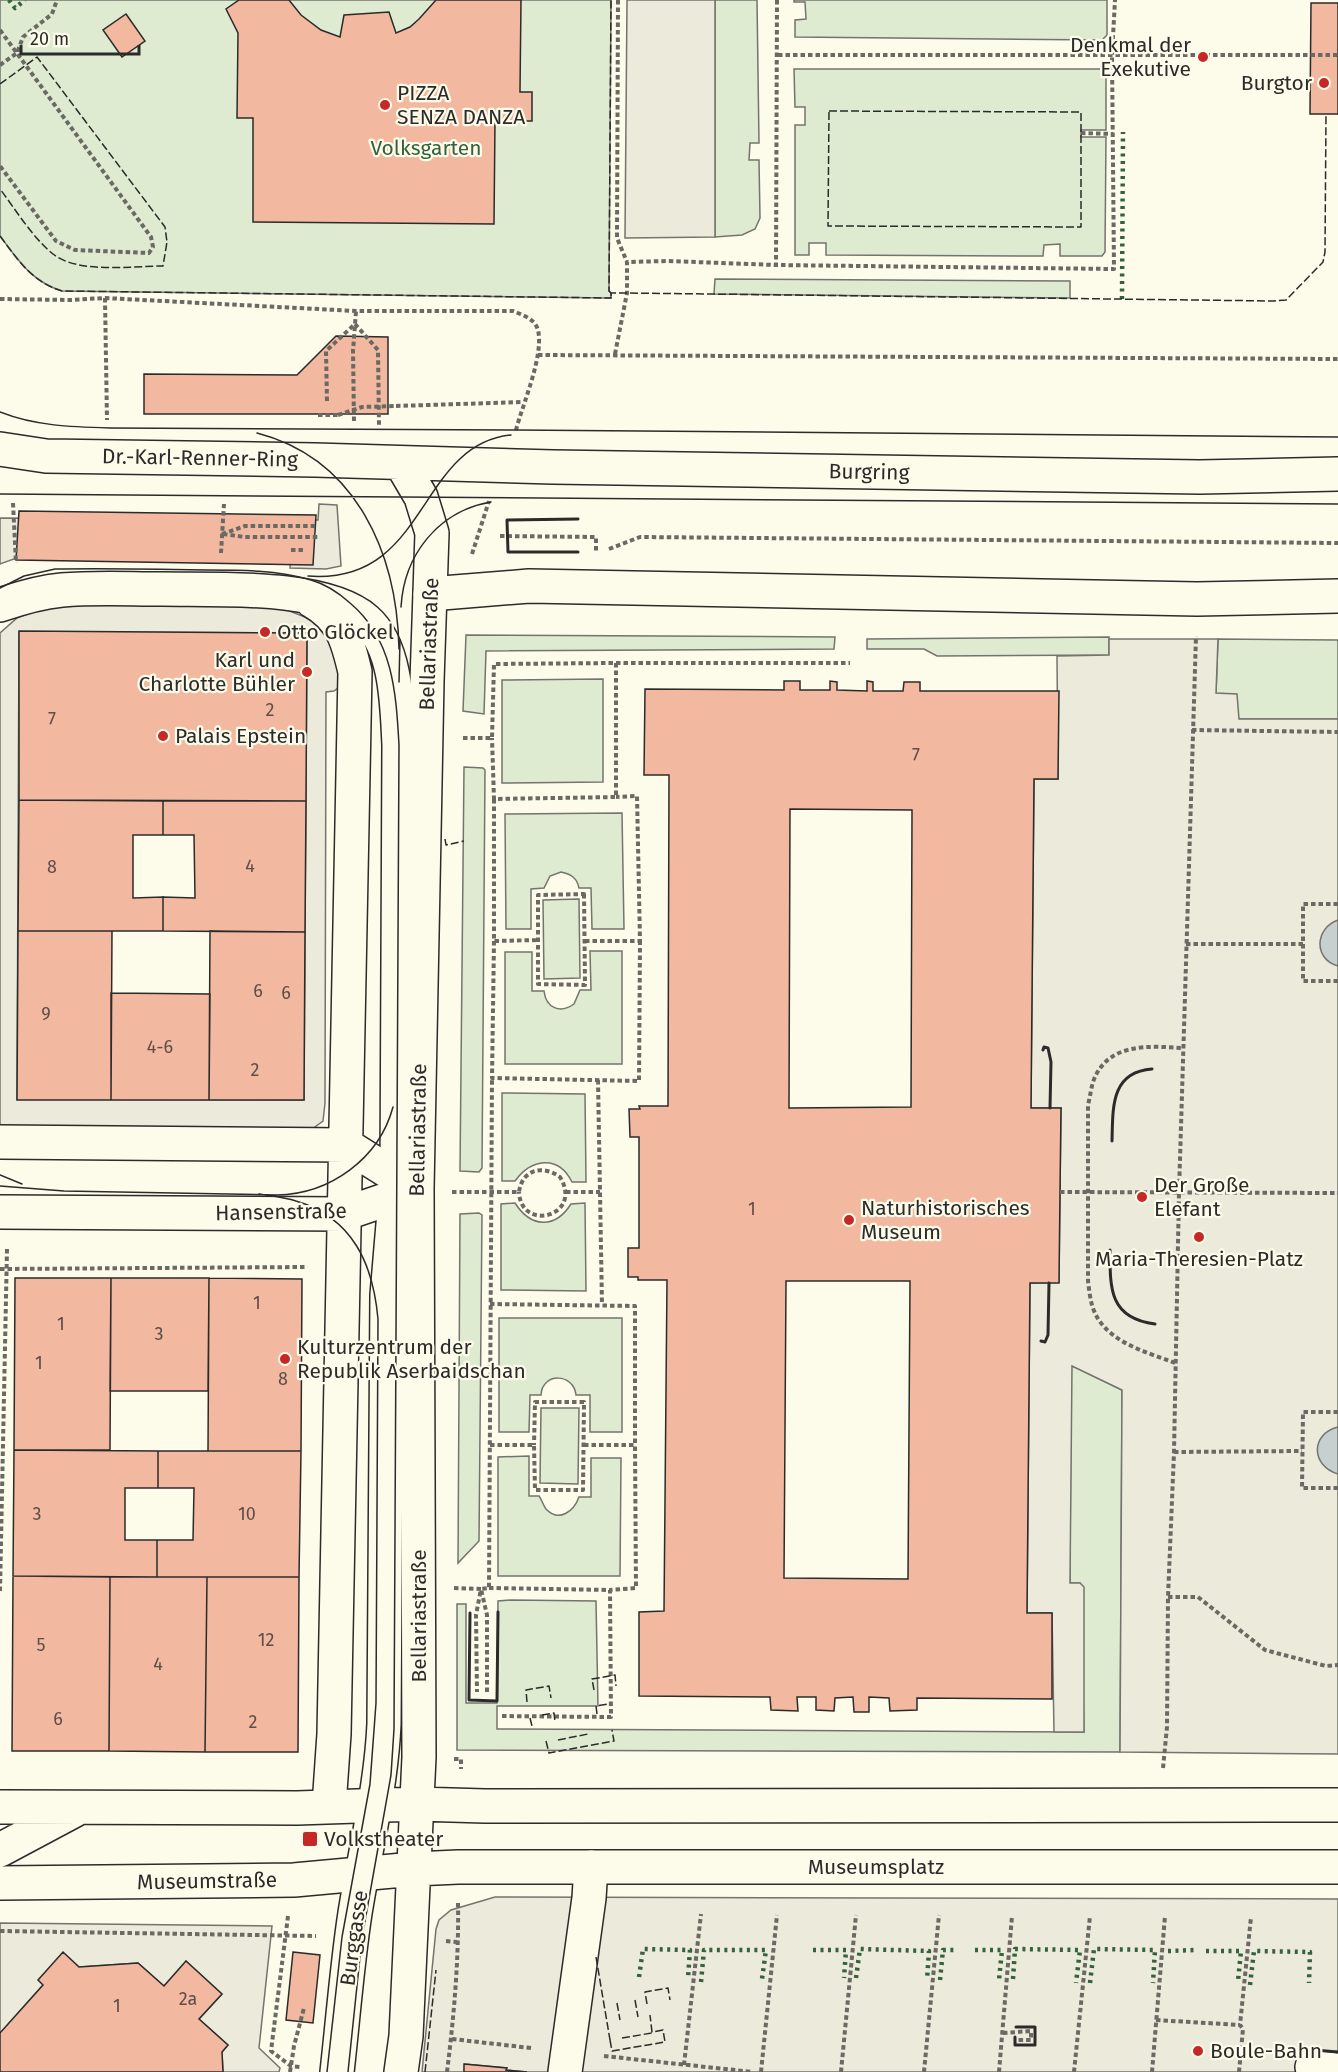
<svg xmlns="http://www.w3.org/2000/svg" width="1338" height="2072" font-family="'Fira Sans',sans-serif">
	<rect width="100%" height="100%" fill="#fdfbea"/>
	<path fill="#deebd1" stroke="#74746e" stroke-width="1.5" d="M0 0H611L609 291 611 293V298L62 291C32 282 18 260 0 236Z
		M715 0H757L759 143H750L749 160H759L760 218 755 229 742 235 715 237Z
		M794 0H1107V35L1102 40 795 37V20L806 19 805 2H794Z
		M794 69H1101L1106 75V130H1081V137H1106L1105 252 1102 256H1060V244L1044 245 1043 256 826 255V243H809V255H795V125H805V107H795Z
		M715 279 1070 281V298L714 294Z
		M466 635 835 637 834 649 486 651 484 714 463 711Z
		M1109 637V655L937 656 924 649H867V639Z
		M1218 639 1338 640V719H1239L1216 694Z
		M603 679V782L502 783V680Z
		M464 767 483 768 485 770 482 1168 479 1172 460 1171Z
		M622 813 624 929H592L591 888H579C577 878 571 874 561 872L550 876 544 888 531 889V929H506L505 814Z
		M579 899 580 978 544 979 543 900Z
		M590 951H622V1064H505V952H532V991H544C546 1008 560 1014 574 1004L580 990H591Z
		M502 1093 585 1094 586 1182H572C558 1154 531 1159 515 1181H502Z
		M515 1203C531 1228 555 1229 571 1204L585 1203 586 1291 501 1290V1204Z
		M479 1213 482 1215 479 1541 458 1563 460 1214Z
		M499 1318H622V1432H590V1395H576C574 1373 542 1372 541 1395H530L529 1432H499Z
		M1071 1365 1122 1390 1120 1752 457 1750V1604H466V1703H497L498 1601 511 1600 596 1601 598 1706H497V1729L1084 1732 1080 1583H1070Z
		M541 1408H579L578 1484 540 1483Z
		M529 1456V1496H539C542 1500 543 1505 546 1509 559 1523 574 1511 579 1497H591V1458H621L620 1576H498V1457Z"/>
	<path fill="#eceadb" stroke="#74746e" stroke-width="1.5" fill-rule="evenodd" d="M627 0H715V237L625 238Z
		M319 504 337 505 341 566 326 569 290 568 291 551 33 552 0 564V518L318 520Z
		M226 602 282 608 310 619 324 631 332 641 339 666 338 688 334 691 326 692 325 1103 323 1121 312 1129 0 1137V633L17 618 52 604ZM19 632 307 633 304 1100 17 1099Z
		M1109 639H1218L1216 693 1237 694 1239 719H1338V1754L1120 1752 1122 1390 1072 1366 1070 1583H1080L1084 1587V1732H1054L1052 1613H1027L1030 1283 1059 1282 1060 1192 1061 1108H1031L1034 779H1058L1057 656 1109 655Z
		M495 1897 1338 1899V2052L1314 2050 1312 2072H527L506 2070V2068L465 2064 464 2072H422L436 1929 439 1920 451 1910Z
		M0 1923 272 1926 259 2048 280 2068 279 2072H223L222 2052 228 2045 199 2019 222 1994 186 1961 164 1986 138 1963 79 1967 63 1953 43 1985 0 2033Z"/>
	<path fill="#c7d0d0" stroke="#74746e" stroke-width="1.5" d="M1338 920V966C1313 959 1315 928 1338 920Z
		M1338 1427V1474C1311 1466 1310 1434 1338 1427Z"/>
	<path fill="#f2b8a0" stroke="#2b2b2b" stroke-width="1.5" fill-rule="evenodd" d="M239 0H289L301 15 321 30 340 37 344 15 389 12 396 33 410 27 419 19 436 0H521L520 92H532V121H495L494 224 253 222V118H237L238 33 226 9Z
		M1311 3H1338V114H1310Z
		M126 14 145 41 122 57 103 30Z
		M336 336 388 337V414H144V374L297 375Z
		M19 511 316 515 313 565 16 560Z
		M19 631 307 633 306 801 19 800Z
		M784 681H800V690H830V681L837 682V690L867 691V681L873 682V691H903L904 682H920V691H1059L1058 779H1034L1031 1108H1061L1060 1192 1059 1283H1030L1027 1613H1052V1699L917 1698V1710L890 1711 889 1698 869 1697V1712H854L853 1697 835 1698 834 1711 816 1710V1697H797L798 1711 771 1710 770 1697 639 1696V1612L664 1611 667 1280H638V1277H628V1248H639V1137H630L629 1109H640L639 1106H668L669 775H644L645 689 784 690ZM790 809 912 810 911 1107 789 1108ZM786 1281H910L908 1579 784 1578Z
		M19 800 163 801V835H133V898L163 897V931H18Z
		M163 801H306L305 932 163 931V897L195 898 194 835H163Z
		M18 931H112L111 1100H17Z
		M210 931 305 932 304 1100H209Z
		M111 993 210 994 209 1100H111Z
		M15 1278H111L110 1450H14Z
		M111 1278H209L208 1391H110Z
		M209 1278 302 1279 301 1451H208Z
		M14 1450 158 1451V1488H125V1540H157V1577L13 1576Z
		M158 1451H301L299 1577H157V1540H193L194 1488H158Z
		M13 1576 110 1577 109 1751H12Z
		M110 1577H207L205 1752 109 1751Z
		M207 1577H299L298 1752H205Z
		M63 1952 79 1967 138 1963 164 1986 186 1961 222 1994 199 2019 228 2045 222 2052 223 2072H0V2033L43 1985 38 1980Z
		M293 1952 320 1955 313 2023 286 2020Z
		M464 2064 507 2068 506 2070 527 2072H464Z"/>
	<g fill="none" stroke-linecap="round" stroke-linejoin="round">
		<defs>
			<path id="minor" d="M430 594 529 586 1197 599 1338 596
				M312 601C342 618 348 641 355 672L334 1734 329 1806
				M0 605C20 598 41 592 62 590 95 587 129 589 162 589 216 590 325 584 366 620 397 647 397 707 399 745L397 1177 387 1295 384 1724C381 1789 365 1850 355 1913 347 1966 343 2019 337 2072
				M0 1142 346 1145 413 1187
				M0 1212 344 1214 414 1190
				M1312 2067 1338 2070
				M565 2072 589 1898 591 1867"/>
			<path id="major" d="M0 449 46 456 315 460 553 467 1200 477 1338 474
				M401 463 421 497 432 533 427 681 417 1189 419 1757 406 2036 401 2072
				M0 1807 297 1808 417 1804 485 1806 1338 1805
				M0 1850 75 1810
				M0 1883 294 1880 414 1869 458 1867H1338"/>
		</defs>
		<use href="#minor" stroke="#2b2b2b" stroke-width="36"/>
		<use href="#major" stroke="#2b2b2b" stroke-width="36"/>
		<path stroke="#6a6964" stroke-width="4" stroke-dasharray="4.5 3" stroke-linecap="butt" d="M618 0 617 238 627 262
			M777 0 776 265 1114 269 1112 55 1115 0
			M0 30 151 237 153 247 149 253 75 250 56 241 0 166
			M778 55H1338
			M0 65 17 53 23 37 52 14 57 0
			M1081 133 1113 134
			M105 298 107 420
			M0 299 70 300 105 298 356 311H513C523 315 535 319 538 330 544 356 523 403 516 430
			M355 324 378 350 379 425
			M615 354 627 293V262L668 261 776 265
			M538 355 1338 359
			M327 401 326 351 355 324
			M396 406 523 402
			M318 415H338
			M354 421 353 351 356 311
			M13 503 16 563
			M222 534 245 526H318
			M223 534 245 537H318
			M500 536 596 537V552
			M609 549 640 537 1338 543
			M291 550H305
			M221 553 224 504
			M472 554 489 501
			M616 663H850
			M1192 730 1338 732
			M463 738H492L494 664 616 663V797L494 799 492 738
			M494 799V941L538 940
			M584 894 585 985 538 984V895Z
			M1338 904H1303V981H1338
			M494 941 492 1078 639 1081 640 941
			M585 941H640L637 796 616 797
			M1186 944H1303
			M598 1080 602 1305
			M452 1192H519C522 1170 542 1164 560 1177 584 1216 521 1233 519 1192
			M566 1192H600
			M1060 1192 1338 1193
			M0 1269 306 1267
			M490 1304 635 1306V1445
			M1175 1363C1144 1351 1102 1341 1092 1305 1090 1298 1089 1289 1088 1281V1105C1090 1097 1091 1089 1093 1082 1107 1042 1149 1046 1182 1048
			M1338 1412H1303L1302 1488H1338
			M490 1445H534L535 1490H583L584 1402H535L534 1445
			M584 1445H635L636 1588 610 1590
			M1174 1452 1302 1451
			M454 1588 481 1589 476 1615 477 1692
			M489 1588 610 1590 611 1717 500 1716
			M0 1591 7 1249
			M1168 1597H1198L1265 1650 1326 1666 1338 1665
			M487 1692V1615L481 1589 489 1588 492 1078
			M454 1759H461V1769
			M1163 1768 1167 1727 1168 1597 1174 1452 1179 1192 1196 636
			M288 1916 271 2051 291 2066 300 2067
			M0 1931 316 1936
			M446 1941 457 1942
			M1156 2020 1240 2025
			M1003 2033 1031 2031V2040H1015
			M452 2039 531 2048
			M604 2056 753 2072
			M684 2065 701 1914
			M290 2072 294 2046 304 2008
			M447 2072C454 2016 459 1959 458 1902
			M761 2072 777 1915
			M841 2072 856 1915
			M924 2072 939 1915
			M999 2072 1012 1916
			M1074 2072 1090 1916
			M1152 2072 1165 1916
			M1239 2072 1243 2029 1240 2025 1251 1917"/>
		<use href="#minor" stroke="#fdfbea" stroke-width="33"/>
		<use href="#major" stroke="#fdfbea" stroke-width="33"/>
		<path stroke="#2b2b2b" stroke-width="1.5" d="M0 412C35 426 72 427 110 428L516 430 1338 437
			M257 433C357 459 397 554 399 649
			M0 494 1338 504
			M308 576C429 585 416 445 511 435
			M0 588 24 576 55 569C105 568 156 569 206 570 241 570 277 570 311 580 325 584 339 593 350 603 393 639 396 692 399 745L394 1729 391 1775 362 1938 348 2072
			M401 607C404 555 438 511 491 502
			M399 682 400 640
			M0 1175 22 1184
			M0 1186 64 1191 277 1195C330 1194 379 1159 393 1107
			M259 1194C271 1196 284 1197 296 1201 353 1218 373 1264 378 1319L376 1703 370 1784 342 1937 327 2072"/>
		<path stroke="#6a6964" stroke-width="4" stroke-dasharray="4.5 3" stroke-linecap="butt" d="M338 415 362 407 396 406"/>
		<path stroke="#34623c" stroke-width="4.5" stroke-dasharray="3 4.5" stroke-linecap="butt" d="M9 0 15 8 25 0
			M1122 299 1123 132
			M813 1950H846L844 1978
			M975 1950H1002L999 1980
			M1168 1951 1196 1950
			M1206 1951H1241L1238 1981
			M639 1977 643 1949 690 1950 688 1978
			M856 1978 860 1949 929 1951 927 1980
			M1013 1979 1015 1949 1080 1950 1076 1983
			M940 1980 943 1950H957
			M701 1982 704 1950H766L762 1979
			M1090 1983 1094 1949 1155 1950 1153 1983
			M1250 1985 1254 1951 1310 1952 1309 1983"/>
		<path stroke="#2b2b2b" stroke-width="1.5" stroke-dasharray="8 3" stroke-linecap="butt" d="M0 84 37 57 165 227 167 242 163 266C132 266 78 274 53 254 32 237 16 210 0 189
			M829 111 1081 112V227L828 226Z
			M0 236C18 260 32 282 62 291L611 298V293L609 291 611 0
			M611 296V293H627L1274 301 1286 300 1323 262 1325 252 1326 114
			M445 839 446 845 464 841
			M594 1690 592 1679 615 1675 616 1686
			M527 1702 526 1690 549 1686 551 1698
			M597 1714 596 1706 608 1704
			M542 1715 554 1713 555 1722
			M530 1718 532 1726
			M558 1740 588 1734
			M546 1741 549 1753 614 1741 612 1730
			M596 1957 610 2040
			M635 2000 638 2017
			M617 2003 620 2020
			M647 2004 645 1992 668 1988 670 2000
			M622 2038 652 2033
			M610 2040 612 2051 665 2042 663 2030 652 2032 650 2015
			M425 2072 436 1970"/>
		<path stroke="#2b2b2b" stroke-width="3" d="M578 552H508L507 520 578 519
			M1043 1050 1044 1047 1048 1048 1051 1062 1050 1108
			M1112 1141C1113 1109 1110 1072 1152 1069
			M1110 1250C1110 1288 1109 1318 1155 1324
			M1041 1341 1045 1342 1048 1335 1049 1283
			M470 1613 469 1700 497 1701 498 1612
			M1015 2037V2045H1035V2027H1016
			M1314 2056V2050L1338 2052"/>
	</g>
	<g fill="#c62828" stroke="#fdfbea" stroke-width="2">
		<circle cx="1203" cy="57" r="6"/>
		<circle cx="1324" cy="83" r="6"/>
		<circle cx="385" cy="105" r="6"/>
		<circle cx="265" cy="632" r="6"/>
		<circle cx="307" cy="672" r="6"/>
		<circle cx="163" cy="736" r="6"/>
		<circle cx="1142" cy="1197" r="6"/>
		<circle cx="849" cy="1220" r="6"/>
		<circle cx="1199" cy="1237" r="6"/>
		<circle cx="285" cy="1359" r="6"/>
		<rect x="302" y="1831" width="16" height="16" rx="3"/>
		<circle cx="1198" cy="2051" r="6"/>
	</g>
	<g text-anchor="middle" dominant-baseline="central" stroke-width="4.5" stroke-linejoin="round" paint-order="stroke">
		<g font-size="18" fill="#5d4e48">
			<text x="270" y="710">2</text>
			<text x="52" y="719">7</text>
			<text x="916" y="755">7</text>
			<text x="250" y="866">4</text>
			<text x="52" y="867">8</text>
			<text x="258" y="991">6</text>
			<text x="286" y="993">6</text>
			<text x="46" y="1014">9</text>
			<text x="160" y="1047">4-6</text>
			<text x="255" y="1070">2</text>
			<text x="752" y="1209">1</text>
			<text x="257" y="1303">1</text>
			<text x="61" y="1324">1</text>
			<text x="159" y="1334">3</text>
			<text x="39" y="1363">1</text>
			<text x="283" y="1379">8</text>
			<text x="37" y="1514">3</text>
			<text x="247" y="1514">10</text>
			<text x="266" y="1640">12</text>
			<text x="41" y="1645">5</text>
			<text x="158" y="1664">4</text>
			<text x="58" y="1719">6</text>
			<text x="253" y="1722">2</text>
			<text x="188" y="1999">2a</text>
			<text x="117" y="2006">1</text>
		</g>
		<g font-size="21" fill="#2b2b2b" stroke="#fdfbea" text-anchor="start">
			<text x="1191" y="45" text-anchor="end">Denkmal der<tspan x="1191" dy="24">Exekutive</tspan></text>
			<text x="1312" y="83" text-anchor="end">Burgtor</text>
			<text x="397" y="93">PIZZA<tspan x="397" dy="24">SENZA DANZA</tspan></text>
			<text x="277" y="632">Otto Glöckel</text>
			<text x="295" y="660" text-anchor="end">Karl und<tspan x="295" dy="24">Charlotte Bühler</tspan></text>
			<text x="175" y="736">Palais Epstein</text>
			<text x="1154" y="1185">Der Große<tspan x="1154" dy="24">Elefant</tspan></text>
			<text x="861" y="1208">Naturhistorisches<tspan x="861" dy="24">Museum</tspan></text>
			<text x="1199" y="1259" text-anchor="middle">Maria-Theresien-Platz</text>
			<text x="297" y="1347">Kulturzentrum der<tspan x="297" dy="24">Republik Aserbaidschan</tspan></text>
			<text x="324" y="1839">Volkstheater</text>
			<text x="1210" y="2051">Boule-Bahn</text>
		</g>
		<g font-size="21" fill="#34623c" stroke="#fdfbea">
			<text x="426" y="148">Volksgarten</text>
		</g>
		<g font-size="21" fill="#2b2b2b" stroke="#fdfbea">
			<text transform="translate(200 458) rotate(1)">Dr.-Karl-Renner-Ring</text>
			<text transform="translate(869 472) rotate(1)">Burgring</text>
			<text transform="translate(429 644) rotate(-88)">Bellariastraße</text>
			<text transform="translate(418 1130) rotate(-89)">Bellariastraße</text>
			<text transform="translate(281 1212) rotate(-1)">Hansenstraße</text>
			<text transform="translate(419 1616) rotate(-90)">Bellariastraße</text>
			<text x="876" y="1867">Museumsplatz</text>
			<text transform="translate(207 1881) rotate(-1)">Museumstraße</text>
			<text transform="translate(354 1938) rotate(-82)">Burggasse</text>
		</g>
	</g>
	<path d="M21 45v9h118v-9" fill="none" stroke="#2b2b2b" stroke-width="3"/>
	<text x="30" y="45" font-size="18" fill="#2b2b2b" stroke="#fdfbea" stroke-width="4.5" paint-order="stroke">20 m</text>
</svg>
